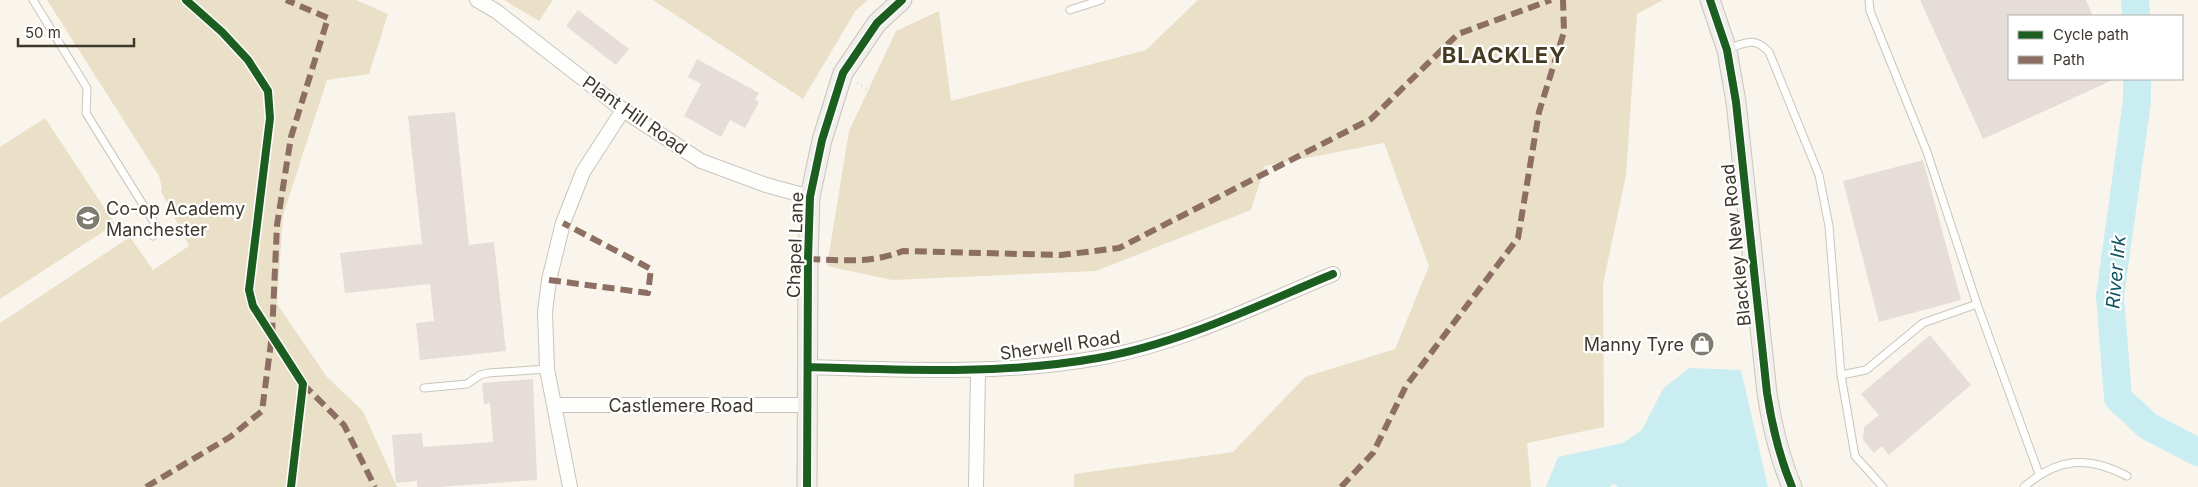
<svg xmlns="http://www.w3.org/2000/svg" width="2198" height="487" font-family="Inter,sans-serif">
	<rect width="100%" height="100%" fill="#f9f5ec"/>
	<path fill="#eae0c7" d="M47 0H356L388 14 369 74 327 80 283 215 277 304 327 377 363 411 397 487H0V323L130 237 153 270 189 246 161 191 162 188 159 176Z
		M504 0H553L539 21Z
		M653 0H868L856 10 803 99Z
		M1198 0H1663L1637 14 1626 175 1603 284 1604 427 1527 443 1531 487H1074V474L1233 452 1305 377 1395 349 1429 266 1384 143 1265 166 1251 210 1096 271 892 280 827 266 849 131 896 31 939 11 951 101 1146 50Z
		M45 118 115 224 0 299V147Z"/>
	<path fill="#caedf2" d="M1689 368 1741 370 1768 487H1618L1614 484 1609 487H1546L1558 457 1623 443 1642 430 1663 389Z"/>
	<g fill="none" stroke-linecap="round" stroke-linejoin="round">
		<path stroke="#caedf2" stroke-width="28" d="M2135 0 2136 16
			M2137 79V101L2110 296 2118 398 2148 426 2198 452"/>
	</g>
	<path fill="#e6ddd9" d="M1920 0H2086L2093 16H2009V79H2115L1983 139Z
		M578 10 629 49 616 65 566 26Z
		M697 59 759 93 755 100 759 102 745 128 730 120 721 137 684 116 701 84 688 77Z
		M455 112 469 245 494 242 506 351 420 360 416 323 434 321 430 284 345 293 340 253 422 244 408 116Z
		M1923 160 1961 300 1879 322 1843 181Z
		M1930 335 1971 385 1889 455 1882 446 1874 453 1863 440 1864 427 1879 415 1861 394Z
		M533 379 537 480 438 487H417V481L396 483 392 435 422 433 423 447 493 442 490 403 484 404 482 383Z"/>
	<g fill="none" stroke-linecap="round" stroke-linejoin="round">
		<defs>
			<path id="lane" d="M33 0 87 88 86 113 155 224 156 229 153 236
				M1869 0 1870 11 1927 152 1977 304 2039 474
				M1070 10 1101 0
				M1727 49C1746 43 1754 36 1769 52L1819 175 1829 226 1841 375 1855 456 1883 487
				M1841 375 1866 370 1923 323 1977 304
				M424 388 467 384 480 375 488 373 547 369
				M2024 487C2057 458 2088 455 2127 476"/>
			<path id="street" d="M477 0 496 11 623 110 701 161 766 185 810 197
				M808 367C905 370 1002 375 1098 358 1180 344 1258 305 1333 274
				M555 405H808
				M570 487 547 369 545 312 549 280 563 223 583 172 623 110
				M976 487 978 371"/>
			<path id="secondary" d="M1710 0 1727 50 1736 102 1767 393C1772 426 1779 456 1792 487
				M807 487 808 259 810 197 822 140 843 73 877 23 902 0"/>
		</defs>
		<use href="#lane" stroke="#c9c5bc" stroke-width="9"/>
		<use href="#street" stroke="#c9c5bc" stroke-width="16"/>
		<use href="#secondary" stroke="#c9c5bc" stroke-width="21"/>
		<path stroke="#dedcd9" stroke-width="2.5" stroke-dasharray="1 4" stroke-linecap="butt" d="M790 0 823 57 831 63
			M857 83 913 117 988 253"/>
		<use href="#lane" stroke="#fefefc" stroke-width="7"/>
		<use href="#street" stroke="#fefefc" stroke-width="14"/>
		<use href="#secondary" stroke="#f1efeb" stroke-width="19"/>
		<path stroke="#8d6e63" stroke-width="6" stroke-dasharray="12 6" stroke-linecap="butt" d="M808 259C842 260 870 264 903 251L1061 255 1119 248 1371 119 1458 34 1551 0
			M549 280 648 293 651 269 563 223
			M303 384 344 425 375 487
			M146 487 230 437 262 411 272 335 277 225 291 137 328 18 286 0
			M1341 487 1373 453 1406 386 1518 238 1539 112 1564 32 1563 0"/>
		<defs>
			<path id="cycleway" d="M186 0 222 32 248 60 268 91 270 118 249 290 253 306 303 384 291 487
				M1710 0 1727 50 1736 102 1767 393C1772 426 1779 456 1792 487
				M808 367C905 370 1002 375 1098 358 1180 344 1258 305 1333 274
				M807 487 808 259 810 197 822 140 843 73 877 23 902 0"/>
		</defs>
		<use href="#cycleway" stroke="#fff" stroke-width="11"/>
		<use href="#cycleway" stroke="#1b5e20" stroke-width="8"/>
	</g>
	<defs>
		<symbol id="school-disc" viewBox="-11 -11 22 22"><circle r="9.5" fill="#7f7b70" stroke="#fff"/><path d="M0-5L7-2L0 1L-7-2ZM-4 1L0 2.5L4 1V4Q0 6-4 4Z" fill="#fff"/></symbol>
		<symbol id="shop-disc" viewBox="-11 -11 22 22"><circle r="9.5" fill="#7f7b70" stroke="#fff"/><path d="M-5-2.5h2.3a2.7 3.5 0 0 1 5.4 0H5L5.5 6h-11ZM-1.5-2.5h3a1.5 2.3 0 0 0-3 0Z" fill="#fff"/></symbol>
	</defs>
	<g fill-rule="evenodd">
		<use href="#school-disc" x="74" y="204" width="28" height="28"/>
		<use href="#shop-disc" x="1688" y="330" width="28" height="28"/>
	</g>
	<g text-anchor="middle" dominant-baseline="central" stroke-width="4.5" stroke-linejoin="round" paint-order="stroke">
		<g font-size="18" fill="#3e392d" stroke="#fff">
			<text transform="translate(635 115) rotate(35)">Plant Hill Road</text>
			<text transform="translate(795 245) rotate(-88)">Chapel Lane</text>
			<text transform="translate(1736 245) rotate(-96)">Blackley New Road</text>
			<text transform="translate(1060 345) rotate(-8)">Sherwell Road</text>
			<text x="681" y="405">Castlemere Road</text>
		</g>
		<g font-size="18" fill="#3e392d" stroke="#fff" text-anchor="start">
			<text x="106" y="208">Co-op Academy<tspan x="106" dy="21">Manchester</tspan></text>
			<text x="1684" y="344" text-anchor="end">Manny Tyre</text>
		</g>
		<g font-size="19" font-style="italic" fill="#0f5662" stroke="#fff">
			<text transform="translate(2116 272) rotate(-85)">River Irk</text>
		</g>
		<g font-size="22" font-weight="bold" letter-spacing="1" fill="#453a22" stroke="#fff">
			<text x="1504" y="55">BLACKLEY</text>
		</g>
	</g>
	<rect x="2008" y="15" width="175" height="65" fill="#ffffff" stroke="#b2b0ab"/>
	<rect x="2018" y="31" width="25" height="8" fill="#1b5e20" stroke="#b2b0ab"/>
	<text x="2053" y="40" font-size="15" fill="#3e392d">Cycle path</text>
	<rect x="2018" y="56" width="25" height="8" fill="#8d6e63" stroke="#b2b0ab"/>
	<text x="2053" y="65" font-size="15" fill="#3e392d">Path</text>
	<path d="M18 38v8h116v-8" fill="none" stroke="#3e392d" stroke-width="2.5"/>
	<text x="25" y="38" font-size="15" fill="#3e392d" stroke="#ffffff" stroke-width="4" paint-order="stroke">50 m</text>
</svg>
